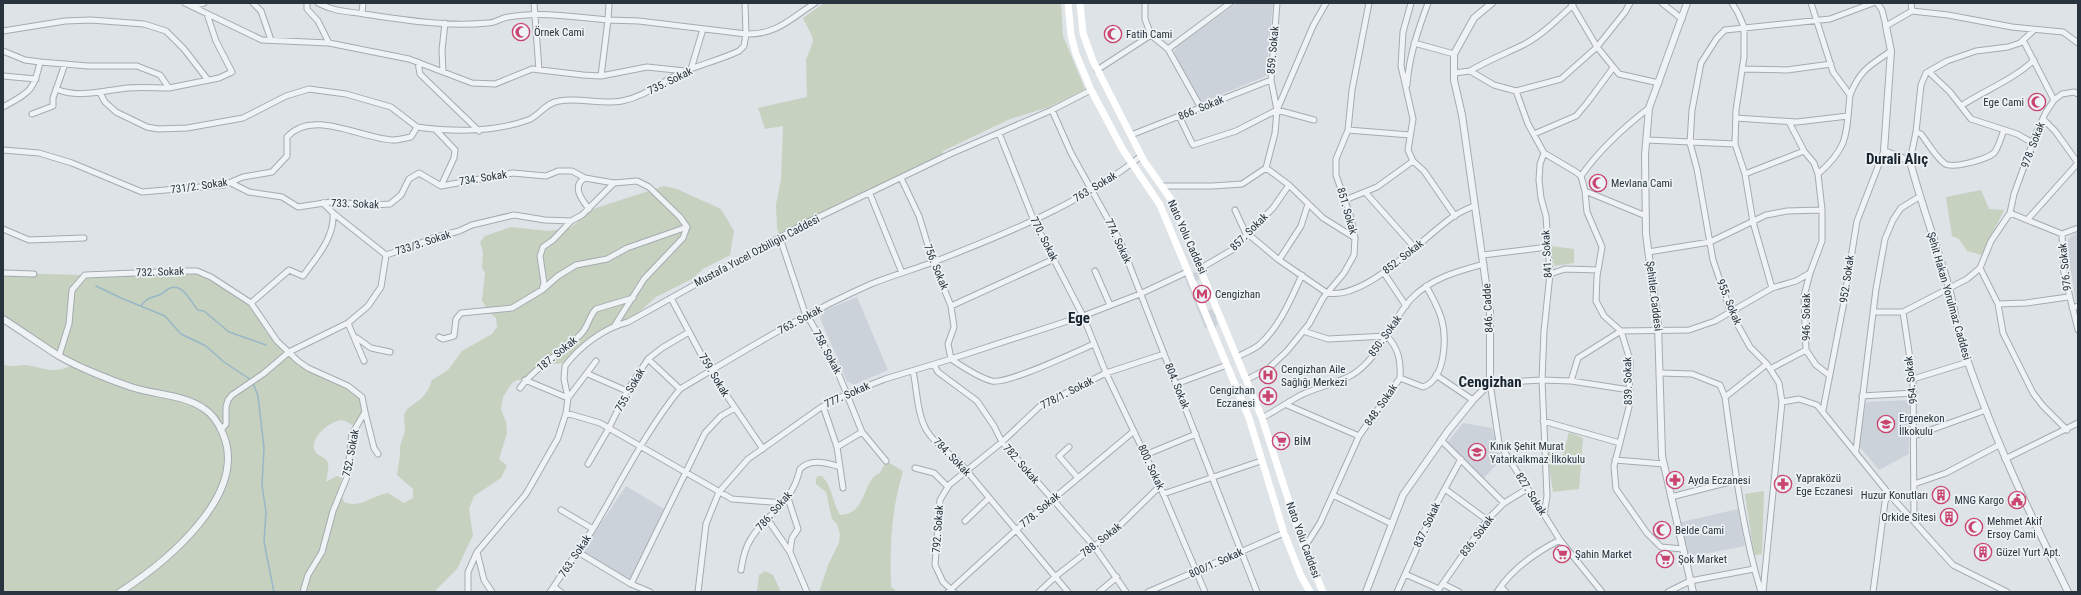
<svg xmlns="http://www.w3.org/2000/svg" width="2081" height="595" font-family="'Roboto Condensed',sans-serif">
	<rect width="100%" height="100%" fill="#dee3e7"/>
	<path fill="#ccd2d9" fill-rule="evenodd" d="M1237 3H1273L1266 76 1201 103 1174 52 1177 46Z
		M2078 232V301L2076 302 2066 244 2070 237Z
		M1202 263 1225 321 1219 317 1215 318 1218 323 1215 328H1205L1182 271 1185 270 1187 276 1201 270 1199 264ZM1202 275 1217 313 1214 314 1212 309 1207 311 1195 281 1199 280 1198 276Z
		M857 297 888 370 854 385 847 381 820 318 823 311Z
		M1909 400V454L1879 470 1859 446 1866 402Z
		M1463 423 1492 428 1501 460 1483 479 1447 443Z
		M626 486 664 509 629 581 582 552Z
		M1738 509 1745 546 1688 557 1681 522Z"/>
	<path fill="#c6d1bf" d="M824 3H1061L1063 36 1085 89 1049 107 1010 119 943 151 942 155 779 236 777 227 776 204 781 180 783 126 765 129 758 108 807 97 806 60 813 42 812 36 803 18Z
		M664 186 677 189 721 209 734 231 730 255 703 269 692 279 656 297 628 322 601 334 568 362 556 364 549 362 525 380H517L512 383 503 397 501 409 506 422 507 433 499 459 507 466 501 478 474 496 469 509 473 535 457 569 434 592H3V364C11 368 17 365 25 365 46 368 53 375 75 364L3 319V273L85 275 197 271 251 303 269 331 298 361 358 392 365 407 354 427C349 422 342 418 335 422 326 425 307 441 316 453 320 457 326 457 328 463 329 469 327 476 326 482L337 476 342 478 339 488 344 502C361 509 372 495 388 493L404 503 413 498V489L397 475 400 455V446L405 431 404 415 407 409 422 398 428 390 432 380 448 370 462 351 492 334 497 327 496 318 491 314 482 301 485 273 482 268 483 252 480 242 485 236 511 227 548 231 570 228 593 209Z
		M1981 190 1989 209 2004 210 1982 255 1967 251 1959 239 1952 236 1946 197Z
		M1551 246 1574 249V263L1554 266Z
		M1569 432 1583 438 1579 489 1553 492 1547 452 1563 455Z
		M886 461 903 471C891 512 890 544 891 586L897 592H819L828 565 839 543 840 534 837 524 832 519 826 492 816 484V479L818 476H822C833 488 832 502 840 515 868 514 862 479 880 473Z
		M1764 491 1762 554 1754 555 1745 494Z
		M765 571 773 575 781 592H757L759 575Z"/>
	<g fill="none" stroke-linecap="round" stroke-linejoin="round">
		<path stroke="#99b7c6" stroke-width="1.5" d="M96 286 121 298 165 316 181 334 206 346 224 362 251 380
			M141 306C146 298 151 298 159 295 164 294 166 289 170 288 184 283 190 302 198 310L204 311 229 332 266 345
			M253 383 258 396 264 448 262 485 266 512 264 542 274 592"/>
		<defs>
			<path id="minor" d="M185 3 262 40 329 43 409 59 472 83 495 84 532 69 583 75 601 76 647 67 685 71
				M253 3 261 11 271 40
				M307 3V9L318 21 329 43
				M318 3C336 12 345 11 364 14 404 20 446 27 488 23 495 23 501 18 508 17 540 11 576 17 608 20L609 3
				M534 3 539 70
				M1145 3V19L1151 35 1168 49 1201 108
				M1277 3 1271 80 1277 110 1275 133 1266 168 1289 185 1323 218 1355 238
				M1411 3 1403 32 1401 66 1413 119 1408 150 1413 161 1424 171 1455 216
				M1571 3 1597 47 1619 74 1659 83
				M1662 3 1682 19
				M1732 3 1738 13 1744 27V57L1736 110 1735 144 1745 174 1753 222 1772 288
				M1811 3 1833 72 1850 95C1846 135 1849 147 1818 174
				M1877 3 1882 10 1886 26 1912 11 1911 3
				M192 6 204 3
				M1912 11 1948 15 2012 27 2063 32 2078 43
				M362 13 363 3
				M3 31 65 21 91 20 144 24 166 31 184 49 208 80
				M2023 40 2054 100
				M1414 43 1454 54
				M1168 49 1230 3
				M3 51 25 60 40 62
				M418 62 420 74 479 131
				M691 69 703 29
				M1742 69 1787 70 1831 64
				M1097 70 1151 35
				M1470 71C1488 60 1507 53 1525 44 1543 34 1558 19 1573 5
				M443 72 442 50 445 23
				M1929 72 1950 92 1971 119 2017 134 2033 143
				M1454 73 1470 71 1494 85 1516 91 1561 79 1597 47 1625 12 1630 3
				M3 76 36 79
				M601 76 608 20 639 21 746 34 745 3
				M1407 85C1409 56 1418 30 1428 3
				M56 89C79 99 105 90 128 88 141 87 155 88 169 88
				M1516 91 1528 124 1544 153 1576 172 1581 176 1585 191 1587 212 1602 247 1597 276 1596 301 1604 316 1621 331 1630 360 1629 407 1614 466 1616 489 1647 533 1661 547 1683 549
				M100 93 105 102 116 112 147 127 158 129 187 128 243 118 286 96 309 89 346 94 391 107 417 127
				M1850 95C1860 70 1869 66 1891 51
				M1961 106C1985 90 2013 80 2034 60
				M3 107C28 93 34 92 40 62L88 66H137L160 75 169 88 219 78 232 72 216 41 207 14
				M1052 110 1071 153 1120 241 1257 592
				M1277 110 1314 120
				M32 114 53 106V98L65 64
				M1179 116 1193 145 1236 131 1277 110 1313 26 1326 3
				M1736 118 1797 122 1848 116
				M2043 119 2055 131 2078 163
				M436 130 455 150 454 158 441 186 513 173 546 176 558 171H572L585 178 614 183 637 181 649 187 680 217 687 227 683 238 644 279 615 325
				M1348 130 1410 135
				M1916 132 1921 134C1928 143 1935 156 1944 163 1951 170 1987 159 1994 153 1999 147 2001 137 2004 130
				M999 133 1034 221 1083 316 1106 373 1160 486 1205 592
				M1534 134 1576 116 1587 103 1613 68
				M1131 135 1271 80
				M1647 140 1735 144
				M3 150 39 153 72 163 142 192 224 185 243 177 272 172 287 156V137C313 108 361 139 393 140 399 140 405 138 411 137L417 127C454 132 492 133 528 120 539 116 545 103 559 101 579 97 601 105 622 101 647 96 663 80 685 71 703 64 722 59 739 51L744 46 746 34C777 35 791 18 815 3
				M1910 161 1916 132 1921 85 1926 73 1947 61 1976 51 2008 47 2020 43 2034 30
				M1745 174 1804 151
				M1581 176C1600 149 1623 128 1649 108
				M585 178C571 186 582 200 589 209
				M901 178 919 216 933 262 951 306 954 327 948 344 951 359 1083 316 1140 294 1187 272
				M231 183 249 192 282 197 298 207 331 202 373 205 390 204 401 195 409 179 419 173 441 186
				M1162 186H1212L1242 184 1266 168
				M1585 191 1646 216
				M1365 192 1415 248
				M870 194 902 273
				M1345 200 1377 187 1413 161
				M323 203 333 213 386 255
				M1235 210 1247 236
				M2010 213 2062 234
				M2027 220 2078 163
				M3 229 29 240 84 238
				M1248 234 1279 260 1327 293C1367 300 1423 237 1454 216 1460 212 1467 209 1474 206
				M2062 234 2064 273 2078 330
				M2062 234 2078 228
				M780 238 806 316 811 322 835 365 862 432 886 461
				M1648 252 1710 242 1766 215 1787 211 1822 210
				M1483 255 1548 247
				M1279 260 1301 226 1308 204
				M1201 268 1232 250 1273 208 1289 185
				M1980 268 1991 241 2010 213 2014 194 2037 131 2046 112 2054 100 2062 94 2074 92 2078 94
				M1095 271 1110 305
				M3 273 34 274
				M1384 273 1406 306
				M1550 274 1565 269 1598 270
				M542 290 544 283 540 256 543 247 553 240 571 221 582 215 614 183
				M671 298 710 371 763 449
				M251 303 289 270 303 276C316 258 335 237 333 213
				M1998 304 2003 333 2033 393 2043 406 2067 430
				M951 306 1054 259
				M2072 308 2078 306
				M1873 312H1903L1967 279 1980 268 1998 304 2026 303 2068 297
				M1903 312 1913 379 1914 520
				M348 323 364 361
				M1303 331 1328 339 1387 336C1399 349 1401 362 1400 378L1359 436 1320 523 1304 548
				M439 337 443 339 454 336 456 319 461 313 512 308 542 290 558 276 576 265 607 259 627 248 687 227
				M357 338 371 348 390 352
				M1806 350 1816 365 1829 375
				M59 356 69 324 72 290 85 275 185 271H197L211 277 251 303 277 341 298 361 308 368 348 386 362 397 365 412 352 434 347 477 333 511 322 552 308 575 303 592
				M1237 357C1244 353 1253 350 1259 345 1279 328 1291 299 1302 275
				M648 359 680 389
				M934 365 938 372 977 401 994 426 1002 442 1094 546 1126 592
				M1770 369 1806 350 1804 296 1810 273 1822 241V210L1818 174 1814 163 1804 151 1789 122
				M913 371C917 389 917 415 927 431 935 444 950 454 961 464L1068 592
				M1660 373 1692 374 1720 385 1725 397C1734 462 1742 529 1761 592
				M588 374 627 391
				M1436 375 1473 400
				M1400 378 1423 387C1446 379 1447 337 1441 317 1437 306 1432 296 1426 286
				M1913 379 1968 362
				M525 380 568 398
				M1246 380 1269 368 1287 351 1309 324 1323 298 1344 273 1354 255 1355 238 1351 218 1336 175V159L1348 130 1352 90 1369 3
				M1571 381 1578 358 1621 331 1689 330 1715 321 1772 288 1796 281 1810 273
				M1176 384 1227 365
				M520 388C536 366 562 353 581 334 588 327 589 316 596 309L633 298
				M1862 396 1914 393
				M1725 397 1767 364
				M568 398 564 379 565 366C580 346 604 328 628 322L804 224 950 154 1052 110 1091 90
				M1782 402 1799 399 1817 405 1889 494 1953 565 2007 592
				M1287 405 1359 436
				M823 406 837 447 843 488
				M1823 410 1843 307 1857 221 1884 151
				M365 412 374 448 378 454
				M566 413 600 423 732 499 783 503
				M1262 418C1275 411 1288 402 1301 395 1317 387 1336 384 1352 375 1381 357 1390 322 1411 299 1431 278 1458 271 1484 264
				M1543 421 1620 443
				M221 430 226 424V407L228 400 232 395 263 374 289 352 348 323 368 306 381 287 386 255 411 247 433 238 459 231 472 225 514 215 545 220 571 221
				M1914 436 1986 410
				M1441 440 1504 503
				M837 447 862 432
				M1069 447 1059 456 1078 478
				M1856 450 1876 289 1885 239 1893 220 1901 208 1919 197
				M1145 455 1196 434
				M2005 459 2078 423
				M1615 460 1664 464
				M588 464 609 428 627 391 648 359 662 348 689 332
				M915 468 934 473 948 487
				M1914 484 1946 473 1999 445
				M1445 489 1487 520
				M1163 494 1261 461
				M1333 495 1392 524
				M1671 497 1737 480
				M788 498 798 529 792 538 790 551
				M561 510 593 529
				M1544 515 1547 496 1542 380 1544 331 1550 274 1546 216 1541 198 1539 180 1540 164 1544 153
				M768 520 790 552 807 592
				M965 521 989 498
				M477 552 484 580 492 592
				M578 552 631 584 650 592
				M741 570C743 559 745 547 752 537 770 510 791 506 800 469 811 458 827 463 840 467
				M1405 574 1439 589
				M631 584 705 433 721 416 735 408
				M1443 584 1459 592
				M554 587 561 592
				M1501 587 1506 592
				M468 592V572L477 552 526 494 558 438 566 413 568 398 596 361
				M550 592C564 571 579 550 593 529 621 482 645 432 680 389 742 352 805 313 871 284 891 276 911 270 931 263 1001 236 1083 203 1141 156
				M698 592 706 524 719 492 748 459 820 408 847 394 885 379 951 359C963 367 979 378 992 381 1009 384 1075 352 1094 344
				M948 592 1016 530 1134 431
				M954 592 943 582 935 565 940 500 949 485 1002 442 1040 406 1106 373 1164 354
				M1039 592 1056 576 1114 531 1160 486
				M1099 592 1117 577
				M1148 592 1284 533
				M1397 592 1437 503 1461 459
				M1437 592 1487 520 1504 503 1527 489
				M1497 592C1512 569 1536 552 1560 540
				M1602 592 1560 540 1499 443 1490 383 1542 380 1571 381 1630 390
				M1668 592 1690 581 1754 569
				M1763 592 1782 402 1779 383 1767 364 1750 347 1731 313 1713 260 1697 169 1690 143 1692 110 1701 63 1717 38 1725 30 1830 19 1873 3
				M1873 592 1885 502 1889 494"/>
			<path id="tertiary" d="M1687 3 1649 108 1645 155 1646 234 1658 324 1662 456 1693 592
				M1886 26 1891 51 1884 151 1910 161C1921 204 1937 245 1949 288 1954 306 1956 324 1961 341 1989 428 2028 510 2068 592
				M3 319C22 331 40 344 59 356 78 367 110 380 131 387 155 395 182 394 203 408 213 414 219 424 223 434 249 495 165 563 120 592
				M1366 592 1403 495 1448 431 1473 400 1490 383V312L1462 115 1454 80V54L1474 18 1492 3"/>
		</defs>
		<use href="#minor" stroke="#a4abb1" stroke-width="7"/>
		<use href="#tertiary" stroke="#a4abb1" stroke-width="8"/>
		<use href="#minor" stroke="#f0f3f5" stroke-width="5"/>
		<use href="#tertiary" stroke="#f0f3f5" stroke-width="6"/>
		<path stroke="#fff" stroke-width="7" d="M1068 3 1071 35 1076 54 1091 90 1123 150 1160 205 1249 418 1284 533 1301 576 1310 592
			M1080 3 1083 33 1093 61 1144 161 1172 201 1262 418 1304 548 1323 592"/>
	</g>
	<defs>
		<symbol id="mosque-ring" viewBox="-11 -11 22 22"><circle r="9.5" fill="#edf2f5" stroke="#c9456f" stroke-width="1.5"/><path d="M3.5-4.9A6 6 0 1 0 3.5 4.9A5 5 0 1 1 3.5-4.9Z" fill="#c9456f"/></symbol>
		<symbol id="metro-ring" viewBox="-11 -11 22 22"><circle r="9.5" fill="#edf2f5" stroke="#c9456f" stroke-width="1.5"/><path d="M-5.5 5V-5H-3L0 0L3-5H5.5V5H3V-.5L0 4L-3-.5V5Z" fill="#c9456f"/></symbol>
		<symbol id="hospital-ring" viewBox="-11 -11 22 22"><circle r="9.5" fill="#edf2f5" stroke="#c9456f" stroke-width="1.5"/><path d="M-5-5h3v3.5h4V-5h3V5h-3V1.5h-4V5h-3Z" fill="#c9456f"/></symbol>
		<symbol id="pharmacy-ring" viewBox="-11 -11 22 22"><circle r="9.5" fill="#edf2f5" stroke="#c9456f" stroke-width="1.5"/><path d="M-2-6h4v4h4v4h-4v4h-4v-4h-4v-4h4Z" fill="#c9456f"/></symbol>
		<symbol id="school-ring" viewBox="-11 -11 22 22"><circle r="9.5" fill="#edf2f5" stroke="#c9456f" stroke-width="1.5"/><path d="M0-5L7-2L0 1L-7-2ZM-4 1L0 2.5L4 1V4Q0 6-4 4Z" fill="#c9456f"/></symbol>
		<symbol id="supermarket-ring" viewBox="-11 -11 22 22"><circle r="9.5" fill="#edf2f5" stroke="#c9456f" stroke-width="1.5"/><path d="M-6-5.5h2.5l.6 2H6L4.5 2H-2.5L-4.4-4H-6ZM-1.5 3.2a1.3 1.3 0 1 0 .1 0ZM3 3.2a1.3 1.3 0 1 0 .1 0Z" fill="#c9456f"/></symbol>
		<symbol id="building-ring" viewBox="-11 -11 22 22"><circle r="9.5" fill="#edf2f5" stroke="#c9456f" stroke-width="1.5"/><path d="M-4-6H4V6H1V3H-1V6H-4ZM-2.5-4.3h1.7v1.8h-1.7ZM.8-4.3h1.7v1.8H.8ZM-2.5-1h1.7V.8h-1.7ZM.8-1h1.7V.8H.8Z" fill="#c9456f"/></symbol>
		<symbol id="civic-ring" viewBox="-11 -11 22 22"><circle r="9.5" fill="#edf2f5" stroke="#c9456f" stroke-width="1.5"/><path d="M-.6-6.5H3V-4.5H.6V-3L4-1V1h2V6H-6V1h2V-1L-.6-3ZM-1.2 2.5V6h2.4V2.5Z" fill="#c9456f"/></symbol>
	</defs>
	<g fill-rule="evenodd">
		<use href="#mosque-ring" x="511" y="22" width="20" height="20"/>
		<use href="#mosque-ring" x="1103" y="24" width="20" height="20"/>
		<use href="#mosque-ring" x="2027" y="92" width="20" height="20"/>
		<use href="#mosque-ring" x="1588" y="173" width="20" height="20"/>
		<use href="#metro-ring" x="1192" y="284" width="20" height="20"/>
		<use href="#hospital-ring" x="1258" y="365" width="20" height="20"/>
		<use href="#pharmacy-ring" x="1258" y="386" width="20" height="20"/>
		<use href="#school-ring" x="1876" y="414" width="20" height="20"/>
		<use href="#supermarket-ring" x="1271" y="431" width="20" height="20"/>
		<use href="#school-ring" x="1467" y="442" width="20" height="20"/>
		<use href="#pharmacy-ring" x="1665" y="470" width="20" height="20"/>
		<use href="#pharmacy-ring" x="1773" y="474" width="20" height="20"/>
		<use href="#building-ring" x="1931" y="485" width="20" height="20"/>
		<use href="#civic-ring" x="2007" y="490" width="20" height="20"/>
		<use href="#building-ring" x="1939" y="507" width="20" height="20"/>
		<use href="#mosque-ring" x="1964" y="517" width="20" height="20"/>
		<use href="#mosque-ring" x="1652" y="520" width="20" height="20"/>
		<use href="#building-ring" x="1973" y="542" width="20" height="20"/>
		<use href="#supermarket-ring" x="1552" y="544" width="20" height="20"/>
		<use href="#supermarket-ring" x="1655" y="549" width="20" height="20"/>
	</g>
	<g text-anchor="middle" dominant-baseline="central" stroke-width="3.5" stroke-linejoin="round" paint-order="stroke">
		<g font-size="11" fill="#28333d" stroke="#edf2f5" text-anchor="start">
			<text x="534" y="32">Örnek Cami</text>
			<text x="1126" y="34">Fatih Cami</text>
			<text x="2024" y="102" text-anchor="end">Ege Cami</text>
			<text x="1611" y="183">Mevlana Cami</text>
			<text x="1215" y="294">Cengizhan</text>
			<text x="1281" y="369">Cengizhan Aile<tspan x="1281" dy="13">Sağlığı Merkezi</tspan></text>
			<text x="1255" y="390" text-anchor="end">Cengizhan<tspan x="1255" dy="13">Eczanesi</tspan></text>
			<text x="1899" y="418">Ergenekon<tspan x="1899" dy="13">İlkokulu</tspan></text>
			<text x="1294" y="441">BİM</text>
			<text x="1490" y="446">Kınık Şehit Murat<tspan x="1490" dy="13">Yatarkalkmaz İlkokulu</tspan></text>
			<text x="1796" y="478">Yapraközü<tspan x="1796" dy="13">Ege Eczanesi</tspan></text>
			<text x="1688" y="480">Ayda Eczanesi</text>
			<text x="1928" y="495" text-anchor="end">Huzur Konutları</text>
			<text x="2004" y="500" text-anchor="end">MNG Kargo</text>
			<text x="1936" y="517" text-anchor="end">Orkide Sitesi</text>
			<text x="1987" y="521">Mehmet Akif<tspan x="1987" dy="13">Ersoy Cami</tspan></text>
			<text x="1675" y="530">Belde Cami</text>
			<text x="1996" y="552">Güzel Yurt Apt.</text>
			<text x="1575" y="554">Şahin Market</text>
			<text x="1678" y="559">Şok Market</text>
		</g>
		<g font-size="11" fill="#28333d" stroke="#edf2f5">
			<text transform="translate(1273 50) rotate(-85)">859. Sokak</text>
			<text transform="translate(670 81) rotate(-26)">735. Sokak</text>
			<text transform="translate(1201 108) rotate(-22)">866. Sokak</text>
			<text transform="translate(2033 145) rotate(-69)">978. Sokak</text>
			<text transform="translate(483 178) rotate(-9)">734. Sokak</text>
			<text transform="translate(199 186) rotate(-8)">731/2. Sokak</text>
			<text transform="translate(1095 187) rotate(-31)">763. Sokak</text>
			<text transform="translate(355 204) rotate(2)">733. Sokak</text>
			<text transform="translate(1347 211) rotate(74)">851. Sokak</text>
			<text transform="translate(1249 232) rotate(-45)">857. Sokak</text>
			<text transform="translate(1187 237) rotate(66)">Nato Yolu Caddesi</text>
			<text transform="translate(1044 239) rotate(63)">770. Sokak</text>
			<text transform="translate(1118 241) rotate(65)">774. Sokak</text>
			<text transform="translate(423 243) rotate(-18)">733/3. Sokak</text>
			<text transform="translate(757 251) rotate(-28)">Mustafa Yucel Ozbiligin Caddesi</text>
			<text transform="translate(1547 254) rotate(-93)">841. Sokak</text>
			<text transform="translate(1403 257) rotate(-38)">852. Sokak</text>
			<text transform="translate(936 267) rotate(68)">756. Sokak</text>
			<text transform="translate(2065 267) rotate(-96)">976. Sokak</text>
			<text transform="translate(160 272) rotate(-2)">732. Sokak</text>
			<text transform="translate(1847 279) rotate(-82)">952. Sokak</text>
			<text transform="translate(1654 296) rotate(83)">Şehitler Caddesi</text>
			<text transform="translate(1949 296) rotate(74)">Şehit Hakan Yorulmaz Caddesi</text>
			<text transform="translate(1729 302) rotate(68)">955. Sokak</text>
			<text transform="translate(1488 308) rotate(-93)">846. Cadde</text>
			<text transform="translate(1806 317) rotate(-90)">946. Sokak</text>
			<text transform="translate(800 320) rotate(-28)">763. Sokak</text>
			<text transform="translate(1385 336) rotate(-54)">850. Sokak</text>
			<text transform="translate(827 352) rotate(62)">758. Sokak</text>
			<text transform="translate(557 354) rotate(-39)">187. Sokak</text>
			<text transform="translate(714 375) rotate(59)">759. Sokak</text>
			<text transform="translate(1911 380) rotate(-96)">954. Sokak</text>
			<text transform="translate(1628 381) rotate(-91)">839. Sokak</text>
			<text transform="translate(1177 386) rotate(68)">804. Sokak</text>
			<text transform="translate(630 390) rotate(-60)">755. Sokak</text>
			<text transform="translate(1067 393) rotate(-27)">778/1. Sokak</text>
			<text transform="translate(847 395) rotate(-24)">777. Sokak</text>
			<text transform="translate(1381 405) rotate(-55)">848. Sokak</text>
			<text transform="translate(351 453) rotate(-79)">752. Sokak</text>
			<text transform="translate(952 457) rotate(46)">784. Sokak</text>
			<text transform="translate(1021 464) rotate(49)">782. Sokak</text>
			<text transform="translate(1151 467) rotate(65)">800. Sokak</text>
			<text transform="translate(1531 494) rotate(58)">827. Sokak</text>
			<text transform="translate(1040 510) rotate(-40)">778. Sokak</text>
			<text transform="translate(774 511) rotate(-49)">786. Sokak</text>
			<text transform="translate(1427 525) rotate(-65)">837. Sokak</text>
			<text transform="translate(938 529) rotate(-86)">792. Sokak</text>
			<text transform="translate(1477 536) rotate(-53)">836. Sokak</text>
			<text transform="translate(1101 540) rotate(-38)">788. Sokak</text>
			<text transform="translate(1303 540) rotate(70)">Nato Yolu Caddesi</text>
			<text transform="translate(575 556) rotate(-56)">763. Sokak</text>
			<text transform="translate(1216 563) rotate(-24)">800/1. Sokak</text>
		</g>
		<g font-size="15" font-weight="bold" fill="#1a242e" stroke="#edf2f5">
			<text x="1897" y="159">Durali Alıç</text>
			<text x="1079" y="318">Ege</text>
			<text x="1490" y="382">Cengizhan</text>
		</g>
	</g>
	<rect width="2081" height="595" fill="none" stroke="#28333d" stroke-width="8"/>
</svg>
